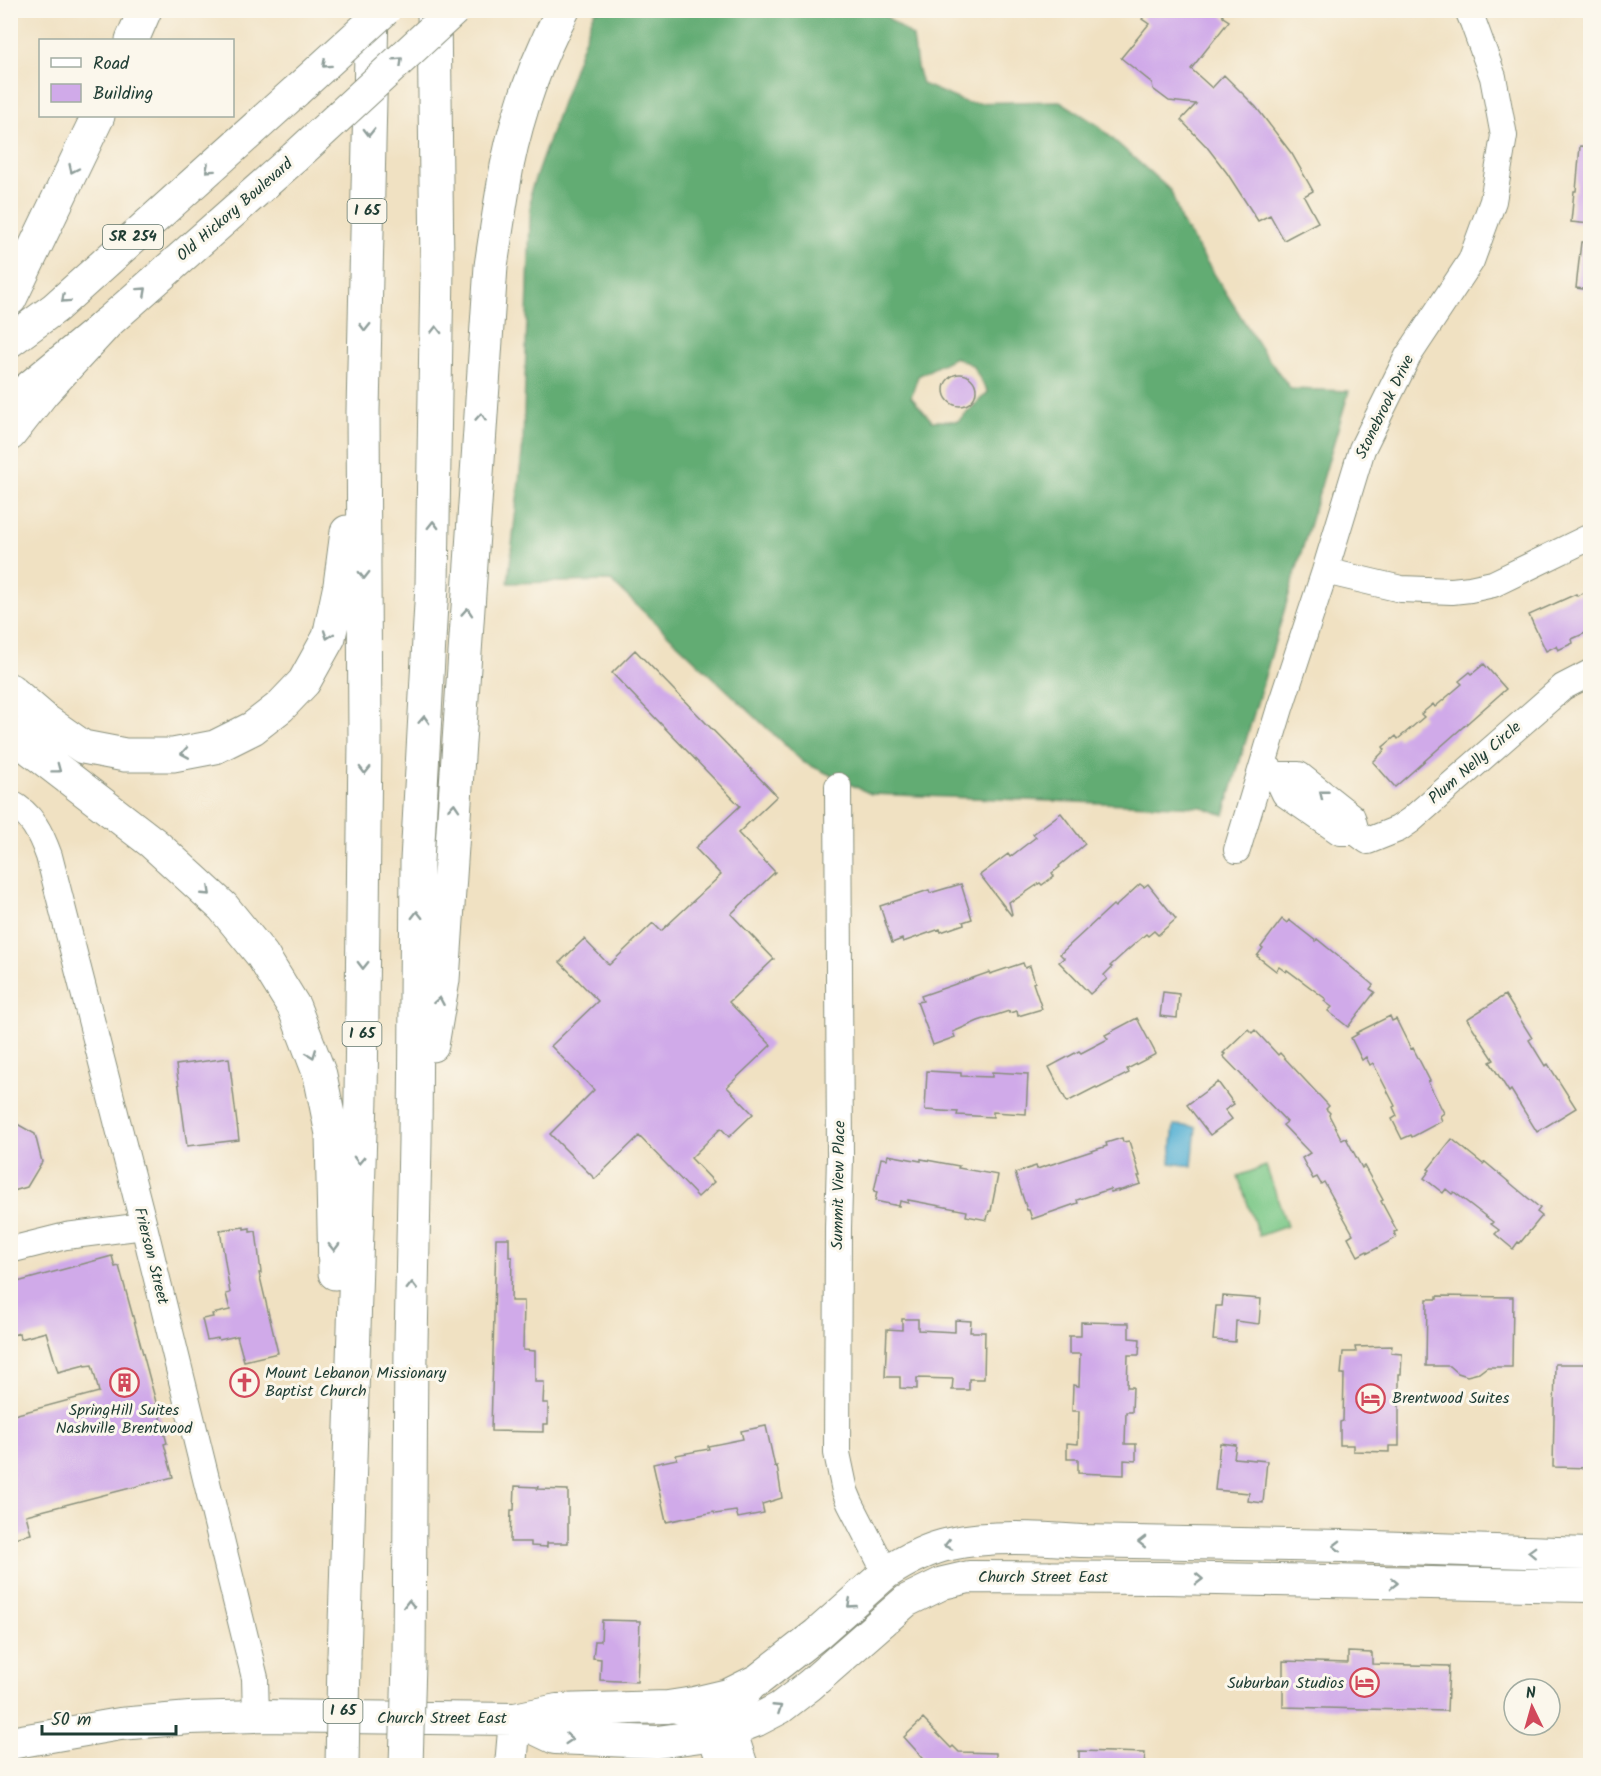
<svg xmlns="http://www.w3.org/2000/svg" width="1601" height="1776" font-family="Kalam,sans-serif">
	<rect width="100%" height="100%" fill="#fbf7ec"/>
	<filter id="ink" filterUnits="userSpaceOnUse"><feTurbulence type="fractalNoise" baseFrequency=".0167" numOctaves="2"/><feDisplacementMap in="SourceGraphic" scale="12" xChannelSelector="R" yChannelSelector="G"/><feConvolveMatrix kernelMatrix="1 2 1 2 8 2 1 2 1" color-interpolation-filters="sRGB"/></filter>
	<filter id="wash" filterUnits="userSpaceOnUse"><feTurbulence type="fractalNoise" baseFrequency=".008" numOctaves="4" result="noise"/><feDisplacementMap in="SourceGraphic" scale="24" xChannelSelector="R" yChannelSelector="G"/><feGaussianBlur stdDeviation="1.35" result="paint"/><feColorMatrix in="noise" values="0 0 0 0 0 0 0 0 0 0 0 0 0 0 0 0 0 1.4 0 .05"/><feComposite in="paint" operator="in"/></filter>
	<g filter="url(#wash)">
		<rect width="100%" height="100%" fill="#f0e1c2"/>
		<path fill="#79c786" stroke="#4c825d" stroke-width="1.5" d="M1266 1166 1287 1226 1259 1236 1238 1176Z"/>
		<path fill="#62ac73" stroke="#407454" stroke-width="1.5" fill-rule="evenodd" d="M596 11H879L913 37 917 67 922 84 967 103 1060 101 1096 124 1171 191 1181 221 1263 352 1291 389 1349 391 1224 815 1202 807 871 794 803 762 611 581 508 583 523 444 531 190 592 18ZM955 357 972 365 988 392 958 421H932L911 397 918 376Z"/>
		<path fill="#57b1d4" stroke="#3b7784" stroke-width="1.5" d="M1174 1125 1196 1127 1192 1166 1170 1163Z"/>
		<g id="blocks">
			<path fill="#d0aae9" d="M1149 10H1222L1223 17 1229 21 1191 69 1212 88 1224 75 1256 107 1292 154 1313 191 1304 196 1318 222 1284 240 1270 215 1258 221 1227 173 1207 147 1181 120 1196 104 1169 101 1153 89 1152 83 1121 58 1149 24 1142 19Z
				M1580 146 1590 147V224L1571 222 1574 191H1576Z
				M1581 242H1590V290L1576 288Z
				M944 390a16 16 0 1 1 32 0a16 16 0 1 1-32 0Z
				M1590 590V631L1572 639 1573 643 1558 650 1556 646 1546 651 1529 615 1576 594 1577 596Z
				M635 650 777 796 738 833 775 872 731 914 774 959 729 1002 771 1045 727 1087 753 1114 729 1137 721 1128 691 1158 714 1182 698 1197 639 1136 595 1179 550 1134 594 1090 551 1046 598 1001 560 962 584 939 609 965 653 923 661 931 721 875 695 848 740 806 612 673Z
				M1484 664 1506 689 1395 787 1373 762 1385 750 1383 747 1396 736 1398 739 1424 717 1421 714 1433 704 1435 707 1462 684 1459 681 1470 672 1472 674Z
				M1061 813 1085 844 1059 866 1060 867 1052 873 1054 876 1042 885 1040 883 1013 901 1012 900 1009 902 1012 914 1011 915 980 875 1008 854 1010 857 1036 837 1033 834Z
				M961 884 972 919 963 922 964 924 941 932 940 929 903 942 902 939 892 943 880 906 929 890 930 893Z
				M1140 884 1144 887 1148 884 1176 919 1158 935 1154 931 1148 936 1146 934 1122 955 1110 966 1112 967 1104 975 1107 979 1090 994 1059 962 1064 958 1060 954 1113 905 1115 907Z
				M1282 919 1287 923 1289 920 1316 941 1317 939 1373 985 1370 989 1375 992 1348 1027 1328 1011 1332 1007 1324 1001 1326 999 1287 970 1286 972 1279 967 1276 971 1257 956 1263 948 1261 947Z
				M1023 963 1025 968 1030 966 1035 982 1033 983 1042 1009 1018 1016 1017 1011 1009 1013V1011L978 1021 953 1032 955 1037 933 1045 917 1002 923 1001 921 996 990 972V974Z
				M1163 992 1179 994 1177 1018 1160 1016Z
				M1505 995 1532 1038 1529 1040 1545 1066 1548 1064 1576 1108 1537 1132 1511 1090 1509 1092 1490 1062 1494 1060 1467 1019Z
				M1390 1016 1392 1021 1396 1019 1411 1049 1413 1048 1430 1081 1428 1082 1444 1113 1440 1116 1442 1121 1412 1137 1411 1135 1402 1139 1392 1119 1397 1116 1393 1107 1395 1106 1373 1063 1370 1065 1366 1057 1362 1060 1351 1038 1358 1034 1356 1033Z
				M1137 1018 1156 1054 1127 1069 1129 1073 1097 1089 1096 1087 1067 1102 1049 1067 1079 1051 1081 1053 1108 1039 1105 1035Z
				M1248 1029 1252 1033 1255 1030 1278 1055 1280 1053 1329 1106 1326 1109 1330 1113 1329 1115 1342 1140 1346 1138 1362 1168 1364 1166 1383 1200 1381 1201 1397 1231 1394 1232 1396 1238 1368 1253 1367 1251 1358 1256 1348 1237 1353 1234 1324 1182 1321 1184 1317 1177 1313 1179 1302 1158 1310 1153 1283 1125 1287 1122 1223 1056 1225 1054 1223 1053Z
				M229 1058 239 1140 187 1146 176 1065Z
				M927 1071 961 1073V1076L992 1077V1072L1028 1074 1026 1114 993 1112V1117L957 1115 958 1112 925 1110Z
				M1218 1082 1234 1104 1225 1110 1232 1119 1210 1135 1187 1105Z
				M10 1120 35 1134 42 1162 27 1187 10 1192Z
				M1122 1138 1123 1142 1129 1141 1140 1176H1138L1141 1184 1118 1191V1190L1111 1192 1110 1189 1077 1200 1078 1203 1032 1219 1029 1210H1027L1015 1173 1036 1166 1037 1169 1107 1146 1106 1143Z
				M1452 1139 1483 1164 1485 1162 1540 1208 1537 1212 1542 1216 1520 1243 1518 1242 1513 1249 1495 1234 1499 1230 1491 1224 1493 1222 1454 1192 1452 1194 1446 1189 1443 1193 1424 1178 1430 1170 1428 1169Z
				M888 1155 921 1161V1159L959 1166 958 1168 998 1175 991 1211H989L987 1220 966 1216 967 1211 908 1200V1203L900 1201 899 1206 875 1201 877 1192 874 1191 881 1158 887 1159Z
				M244 1227V1229L250 1228V1232L256 1231 261 1273H259L278 1353 244 1361 237 1336 219 1340 218 1338 207 1340 202 1319 213 1317 212 1314 230 1310 226 1294 230 1293 220 1230Z
				M496 1238H509V1257H512L511 1301H524L523 1350 535 1351V1382H544L543 1403H548V1424H543V1432L491 1431Z
				M112 1256 115 1267 119 1266 135 1324 167 1443 164 1444 173 1477 26 1515 31 1534 10 1539V1416L99 1392 92 1365 85 1366V1365L58 1372 46 1332 20 1339 19 1333 10 1336V1284Z
				M1223 1296 1261 1299 1259 1324 1236 1321 1235 1342 1213 1340 1216 1306H1222Z
				M1437 1296 1513 1297 1512 1367H1487L1479 1373 1467 1376 1458 1373 1450 1366H1426L1427 1299H1437Z
				M902 1319H918V1330L955 1332V1320L971 1321 970 1332H985L984 1379H969V1390H952L953 1379 917 1378V1389L900 1388V1377H885L887 1329 902 1330Z
				M1081 1322 1129 1323V1338L1140 1339 1139 1355H1128L1127 1387H1133L1132 1412H1126L1125 1444H1136V1461L1124 1460V1475L1078 1473V1459H1067V1443L1078 1444 1079 1411H1072L1073 1385 1079 1386 1080 1354H1069V1336H1081Z
				M1392 1346 1391 1353 1402 1354 1401 1374H1399V1446H1389V1452L1353 1451V1445H1340V1422L1343 1421 1344 1374H1341L1343 1352H1356L1355 1347Z
				M1555 1364H1590V1468L1553 1467Z
				M766 1426 775 1467 777 1466 782 1498 762 1504 764 1513 738 1518 736 1511 715 1514 714 1512 666 1522 653 1464 677 1459 676 1455 709 1449 708 1446 743 1439 741 1431Z
				M1220 1443 1236 1445 1234 1458 1267 1461 1263 1503 1248 1501 1249 1493 1215 1490Z
				M515 1486 538 1487 537 1489 568 1490V1543H547V1547L531 1546V1542H510L511 1510H514Z
				M602 1620 640 1621 637 1682 600 1680 601 1659 593 1658 595 1641H601Z
				M1348 1652 1372 1653V1664L1449 1666 1447 1711 1283 1707V1661L1348 1663Z
				M923 1719 951 1748 953 1746 959 1752 996 1753V1766H930L904 1737Z
				M1079 1751 1145 1753 1144 1766H1079Z"/>
		</g>
	</g>
	<g filter="url(#ink)">
		<use href="#blocks" fill-opacity="0" stroke="#888f7b" stroke-width="1.5"/>
		<g fill="none" stroke-linecap="round" stroke-linejoin="round">
			<defs>
				<path id="minor" d="M1325 571 1401 589 1452 591 1470 589 1493 584 1590 537
					M1264 764 1276 775 1285 794 1340 832H1356L1368 841 1398 829 1411 820 1563 687 1590 673
					M1276 775H1299L1352 817 1356 832
					M838 786 840 1157 838 1228 837 1453 845 1491 850 1503 886 1573
					M10 803C32 814 41 834 49 856L144 1226 255 1678 256 1716
					M1237 850 1280 708 1325 571 1362 449 1408 356 1471 261 1493 201 1504 136 1493 77 1473 22 1468 10
					M10 1250 66 1236 144 1226
					M668 1707 733 1729 745 1766
					M721 1766 715 1748 713 1734 756 1683"/>
				<path id="major" d="M10 341 55 308 296 91
					M10 403 105 325 295 157
					M515 1719 555 1738 657 1742 723 1733 757 1720 780 1708 810 1685 906 1601 943 1583 969 1577 1165 1578 1590 1586
					M10 1743 120 1724 190 1718 256 1716 515 1719 557 1710 668 1707 694 1703 728 1695 758 1680 817 1634 886 1573C906 1560 926 1549 950 1544 989 1535 1041 1538 1081 1541L1342 1546 1590 1554
					M511 1766 515 1719"/>
				<path id="highway" d="M132 40 145 10
					M10 299 98 116
					M10 434 44 391 105 325
					M10 690 46 721 83 747 125 755H173L215 747 253 728 280 707 304 682 329 637 340 585 347 532
					M10 733 153 843 223 907 262 955 294 1007 320 1075 332 1134 335 1273
					M432 1045 443 980 491 266C496 233 501 199 507 166 518 112 537 59 563 10
					M344 1657 361 1098 365 740 363 411 372 10
					M409 1662 411 1344 415 1141 417 861 432 585 437 266 434 10"/>
			</defs>
			<use href="#minor" stroke="#888f7b" stroke-width="28"/>
			<use href="#major" stroke="#888f7b" stroke-width="34"/>
			<use href="#highway" stroke="#888f7b" stroke-width="35"/>
			<use href="#minor" stroke="#fff" stroke-width="26"/>
			<use href="#major" stroke="#fff" stroke-width="32"/>
			<use href="#highway" stroke="#fff" stroke-width="33"/>
			<defs>
				<path id="major-bridge" d="M296 91 385 10
					M295 157 454 10"/>
				<path id="highway-bridge" d="M342 1766 344 1657
					M406 1766 409 1662"/>
			</defs>
			<use href="#major-bridge" stroke="#888f7b" stroke-width="34" stroke-linecap="butt"/>
			<use href="#highway-bridge" stroke="#888f7b" stroke-width="35" stroke-linecap="butt"/>
			<use href="#major-bridge" stroke="#fff" stroke-width="32"/>
			<use href="#highway-bridge" stroke="#fff" stroke-width="33"/>
		</g>
		<defs><path id="oneway-chevron" d="M-2-3.5L2.5 0L-2 3.5" fill="none" stroke-width="1.6" stroke-linecap="round" stroke-linejoin="round" transform="scale(1.5)"/></defs>
		<g stroke="#8f9e9a">
			<use href="#oneway-chevron" transform="translate(399 61) rotate(-43)"/>
			<use href="#oneway-chevron" transform="translate(326 64) rotate(138)"/>
			<use href="#oneway-chevron" transform="translate(369 132) rotate(91)"/>
			<use href="#oneway-chevron" transform="translate(73 169) rotate(115)"/>
			<use href="#oneway-chevron" transform="translate(209 169) rotate(138)"/>
			<use href="#oneway-chevron" transform="translate(143 291) rotate(-42)"/>
			<use href="#oneway-chevron" transform="translate(65 299) rotate(138)"/>
			<use href="#oneway-chevron" transform="translate(365 327) rotate(91)"/>
			<use href="#oneway-chevron" transform="translate(436 330) rotate(-89)"/>
			<use href="#oneway-chevron" transform="translate(481 417) rotate(-86)"/>
			<use href="#oneway-chevron" transform="translate(433 525) rotate(-89)"/>
			<use href="#oneway-chevron" transform="translate(364 575) rotate(90)"/>
			<use href="#oneway-chevron" transform="translate(467 612) rotate(-86)"/>
			<use href="#oneway-chevron" transform="translate(328 635) rotate(109)"/>
			<use href="#oneway-chevron" transform="translate(424 720) rotate(-87)"/>
			<use href="#oneway-chevron" transform="translate(185 753) rotate(170)"/>
			<use href="#oneway-chevron" transform="translate(57 769) rotate(37)"/>
			<use href="#oneway-chevron" transform="translate(365 770) rotate(91)"/>
			<use href="#oneway-chevron" transform="translate(1323 794) rotate(-142)"/>
			<use href="#oneway-chevron" transform="translate(454 807) rotate(-86)"/>
			<use href="#oneway-chevron" transform="translate(207 892) rotate(43)"/>
			<use href="#oneway-chevron" transform="translate(417 915) rotate(-90)"/>
			<use href="#oneway-chevron" transform="translate(363 965) rotate(91)"/>
			<use href="#oneway-chevron" transform="translate(439 1001) rotate(-80)"/>
			<use href="#oneway-chevron" transform="translate(312 1054) rotate(69)"/>
			<use href="#oneway-chevron" transform="translate(359 1160) rotate(92)"/>
			<use href="#oneway-chevron" transform="translate(334 1247) rotate(89)"/>
			<use href="#oneway-chevron" transform="translate(412 1286) rotate(-89)"/>
			<use href="#oneway-chevron" transform="translate(1142 1542) rotate(-179)"/>
			<use href="#oneway-chevron" transform="translate(948 1545) rotate(167)"/>
			<use href="#oneway-chevron" transform="translate(1337 1546) rotate(-179)"/>
			<use href="#oneway-chevron" transform="translate(1532 1552) rotate(-178)"/>
			<use href="#oneway-chevron" transform="translate(1199 1579) rotate(1)"/>
			<use href="#oneway-chevron" transform="translate(1394 1583) rotate(1)"/>
			<use href="#oneway-chevron" transform="translate(409 1604) rotate(-90)"/>
			<use href="#oneway-chevron" transform="translate(851 1604) rotate(139)"/>
			<use href="#oneway-chevron" transform="translate(778 1708) rotate(-33)"/>
			<use href="#oneway-chevron" transform="translate(569 1739) rotate(4)"/>
		</g>
	</g>
	<defs>
		<symbol id="building-ring" viewBox="-11 -11 22 22"><circle r="9.5" fill="#fbf7ec" stroke="#d1495b" stroke-width="1.5"/><path d="M-4-6H4V6H1V3H-1V6H-4ZM-2.5-4.3h1.7v1.8h-1.7ZM.8-4.3h1.7v1.8H.8ZM-2.5-1h1.7V.8h-1.7ZM.8-1h1.7V.8H.8Z" fill="#d1495b"/></symbol>
		<symbol id="church-ring" viewBox="-11 -11 22 22"><circle r="9.5" fill="#fbf7ec" stroke="#d1495b" stroke-width="1.5"/><path d="M-1.2-6h2.4v3.5h3.3v2.4h-3.3V6h-2.4V-.1h-3.3v-2.4h3.3Z" fill="#d1495b"/></symbol>
		<symbol id="hotel-ring" viewBox="-11 -11 22 22"><circle r="9.5" fill="#fbf7ec" stroke="#d1495b" stroke-width="1.5"/><path d="M-6-4.5h1.5V1H6V5H4.5V3h-9V5H-6ZM-4 0a1.8 1.8 0 1 1 3.6 0ZM.5 0V-2.5h3Q6-2.5 6 0Z" fill="#d1495b"/></symbol>
	</defs>
	<g fill-rule="evenodd">
		<use href="#building-ring" x="108" y="1366" width="33" height="33"/>
		<use href="#church-ring" x="228" y="1366" width="33" height="33"/>
		<use href="#hotel-ring" x="1354" y="1382" width="33" height="33"/>
		<use href="#hotel-ring" x="1348" y="1666" width="33" height="33"/>
	</g>
	<g text-anchor="middle" dominant-baseline="central" stroke-width="6" stroke-linejoin="round" paint-order="stroke">
		<g fill="#fbf7ec" stroke="#61756b" stroke-width="1.5">
			<rect x="347.5" y="199" width="39" height="24" rx="4.5"/>
			<rect x="103" y="225" width="60" height="24" rx="4.5"/>
			<rect x="342.5" y="1022" width="39" height="24" rx="4.5"/>
			<rect x="323.5" y="1699" width="39" height="24" rx="4.5"/>
		</g>
		<g font-size="15" font-weight="bold" fill="#1f3d34">
			<text x="367" y="211">I 65</text>
			<text x="133" y="237">SR 254</text>
			<text x="362" y="1034">I 65</text>
			<text x="343" y="1711">I 65</text>
		</g>
		<g font-size="16" fill="#1f3d34" stroke="#fbf7ec">
			<text transform="translate(235 210) rotate(-41)">Old Hickory Boulevard</text>
			<text transform="translate(1385 407) rotate(-64)">Stonebrook Drive</text>
			<text transform="translate(1475 763) rotate(-41)">Plum Nelly Circle</text>
			<text transform="translate(839 1185) rotate(-89)">Summit View Place</text>
			<text transform="translate(151 1256) rotate(76)">Frierson Street</text>
			<text x="1043" y="1577">Church Street East</text>
			<text x="442" y="1718">Church Street East</text>
		</g>
		<g font-size="16" fill="#1f3d34" stroke="#fbf7ec" text-anchor="start">
			<text x="265" y="1373">Mount Lebanon Missionary<tspan x="265" dy="18">Baptist Church</tspan></text>
			<text x="1392" y="1398">Brentwood Suites</text>
			<text x="124" y="1410" text-anchor="middle">SpringHill Suites<tspan x="124" dy="18">Nashville Brentwood</tspan></text>
			<text x="1344" y="1683" text-anchor="end">Suburban Studios</text>
		</g>
	</g>
	<rect width="1601" height="1776" fill="none" stroke="#fbf7ec" stroke-width="36"/>
	<rect x="39" y="39" width="195" height="78" fill="#fbf7ec" stroke="#a3ada2" stroke-width="1.5"/>
	<rect x="51" y="58" width="30" height="9" fill="#ffffff" stroke="#a3ada2" stroke-width="1.5"/>
	<text x="93" y="69" font-size="18" fill="#1f3d34">Road</text>
	<rect x="51" y="84" width="30" height="18" fill="#d0aae9" stroke="#a3ada2" stroke-width="1.5"/>
	<text x="93" y="99" font-size="18" fill="#1f3d34">Building</text>
	<g transform="translate(1532 1707) rotate(355)"><circle r="28" fill="#fbf7ec" stroke="#a3ada2" stroke-width="1.5"/>
	<path d="M0-4.5L10 22L0 15L-10 22Z" fill="#d1495b"/>
	<text y="-9" font-size="16" font-weight="bold" text-anchor="middle" fill="#1f3d34">N</text>
	</g>
	<path d="M42 1725v9h134v-9" fill="none" stroke="#1f3d34" stroke-width="3"/>
	<text x="51" y="1725" font-size="18" fill="#1f3d34" stroke="#fbf7ec" stroke-width="4.5" paint-order="stroke">50 m</text>
</svg>
